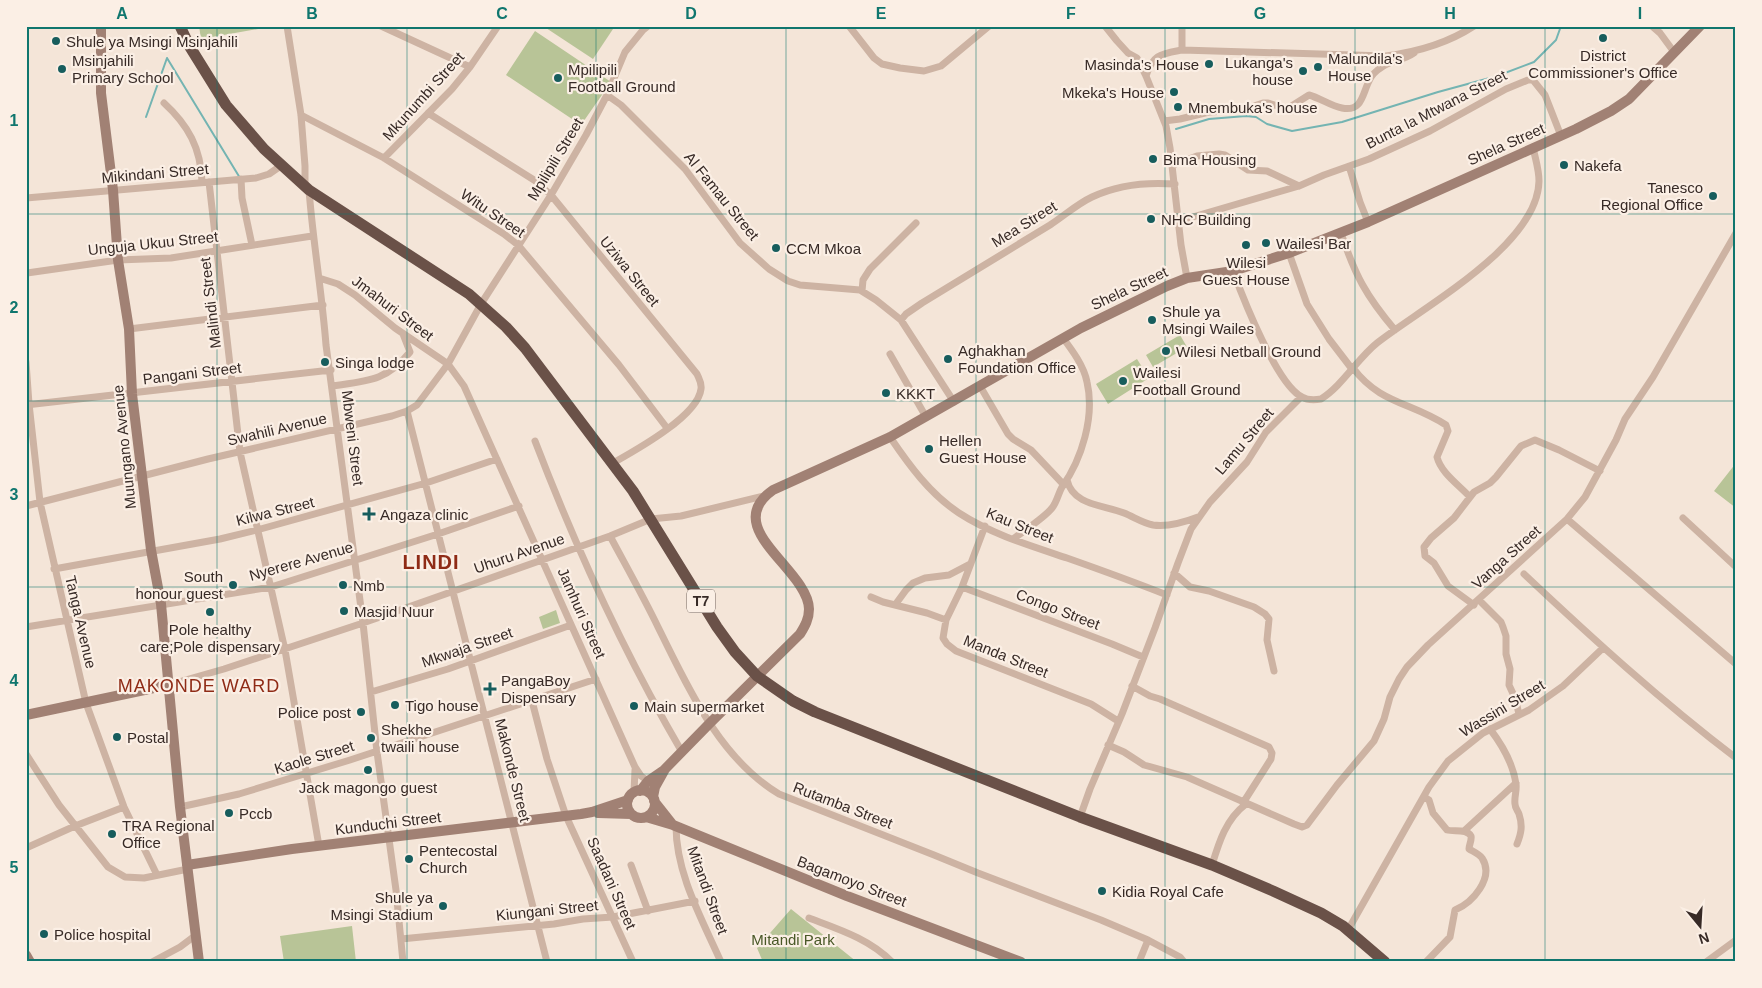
<svg xmlns="http://www.w3.org/2000/svg" width="1762" height="988" font-family="Helvetica,sans-serif">
	<rect width="100%" height="100%" fill="#f4e5d8"/>
	<path fill="#b8c497" d="M199 26H275L201 39Z
		M543 26H615L593 59Z
		M535 31 611 82 581 125 506 75Z
		M1180 335 1187 347 1153 367 1146 355Z
		M1137 359 1149 378 1108 404 1096 384Z
		M1736 463V508L1714 491Z
		M556 610 560 623 543 629 539 617Z
		M791 909 857 962H763L757 948Z
		M352 926 356 962H284L280 936Z"/>
	<g fill="none" stroke-linecap="round" stroke-linejoin="round">
		<path stroke="#74b4b2" stroke-width="2" d="M167 58 240 178
			M146 117 167 58
			M1176 129 1209 119 1246 116 1256 117 1267 124 1292 131 1342 122 1438 92 1497 76 1534 62 1556 40 1561 26"/>
		<path stroke="#cdb3a3" stroke-width="7" d="M287 26 301 115 305 166V187
			M381 26 470 67
			M849 26 874 58 882 64 900 68 924 71 941 66 989 26
			M1105 26 1117 41 1128 53 1137 58 1146 76 1166 126 1170 148 1181 245 1187 278
			M1652 26 1660 33 1674 52
			M1182 50V26
			M1146 76C1153 54 1161 54 1182 50L1386 56C1417 52 1448 43 1474 26
			M607 95 621 105 685 169 740 243 769 269 788 281 800 285 860 290 876 300 901 320 954 402
			M164 103C188 125 201 148 202 182
			M428 113 534 180 551 195 697 374C699 379 702 383 701 389 698 416 636 450 613 463
			M301 115 384 158 504 234 518 245 619 365 667 428
			M1164 121 1180 119 1209 112 1242 110 1263 103H1268L1284 108 1290 107 1309 95C1320 98 1331 106 1342 108 1362 112 1362 95 1369 81 1371 76 1377 70 1382 67 1391 60 1403 61 1414 53
			M384 158 452 89 470 67 498 26
			M1173 165 1197 156 1219 154 1225 155 1248 170 1267 171 1299 186
			M1349 166 1360 202 1368 222
			M241 179 242 198 252 245
			M209 182 240 452 285 650 319 846
			M309 190C313 242 322 293 326 345L363 623 377 752 396 890 403 962
			M26 198 256 178 269 174 282 165
			M1179 221 1299 186 1324 175 1369 159 1430 131 1506 89 1528 80H1533L1545 95 1561 136
			M1341 233C1355 275 1366 296 1395 330
			M1289 253 1307 304 1329 339 1352 369
			M1233 271C1243 298 1277 385 1302 397 1307 400 1315 400 1321 399 1342 386 1358 358 1377 343 1423 307 1538 245 1539 181 1539 169 1535 158 1533 147
			M27 273 118 260 171 258 312 236
			M319 278 338 284 355 295 395 328 448 364 464 386 635 767 641 776 648 781
			M862 291 863 280 870 269 916 223
			M901 320 906 314 922 303C965 277 1008 251 1050 225 1064 216 1077 204 1092 197 1117 185 1147 182 1175 184
			M129 329 323 305
			M890 354 926 417
			M26 362 29 404 40 502 86 703 124 807 157 875
			M1353 368C1380 404 1411 402 1446 425L1448 431 1437 457C1441 473 1459 485 1470 497
			M332 386C367 381 387 381 410 352L403 334
			M980 386 1008 434 1013 439 1031 450 1064 485
			M26 405 331 370
			M407 411 547 962
			M890 437C909 465 930 494 959 513 991 534 1031 546 1067 558 1101 570 1134 582 1167 595
			M535 441C576 548 624 653 682 752
			M1067 480C1073 506 1105 505 1124 513 1134 517 1143 523 1153 525 1167 527 1185 522 1198 517
			M26 506 208 459 392 416 407 411 417 405 448 364 481 304 551 195 586 135 607 95 625 52 643 30 648 26
			M1683 518 1736 567
			M1567 519 1736 664
			M985 526 962 587 946 620 943 638 947 644 956 651 1091 704 1118 721
			M610 536C626 566 643 596 658 627 688 687 719 758 779 794L934 855 978 873 1101 920 1148 940 1180 957 1184 962
			M1013 539C1024 531 1045 517 1052 508 1057 502 1058 494 1062 487 1082 459 1095 416 1087 382 1084 366 1072 350 1063 338
			M54 569 220 539 257 530 426 483 497 459
			M1174 573 1190 587 1209 591 1254 607 1265 614 1269 619 1267 640 1274 671
			M1524 574C1592 638 1661 701 1736 758
			M962 587 1112 644 1143 657
			M871 597 883 602 927 613 946 620
			M1479 600 1501 622 1503 627 1506 636V654L1510 669 1509 685 1515 698 1519 714
			M895 605 906 590 913 583 925 578 949 575 970 564
			M1474 605 1448 586 1434 563 1425 556 1424 547 1431 538 1454 518 1474 492 1490 483 1496 477 1521 446 1535 440 1559 450 1600 471
			M26 627 271 587 438 534 519 506
			M168 685 224 669 363 623 610 536 651 519 681 516 764 496
			M1132 686 1150 696 1160 699 1269 747 1272 753 1271 759 1243 803
			M371 692 448 669 571 625
			M532 701 547 759 566 816 633 962
			M1490 729C1503 746 1513 763 1516 784 1517 791 1514 797 1515 804 1515 808 1518 811 1519 814 1523 826 1521 834 1517 844
			M1108 745 1124 752 1144 765 1187 777 1294 824 1302 827 1307 825 1337 785 1374 741 1384 719 1390 697 1399 679 1407 667 1428 645 1567 519 1585 497 1616 440 1625 419 1653 377 1736 233
			M26 754 59 805 108 867 125 877 144 878 188 869
			M634 792 635 770
			M1424 797 1429 800 1433 813 1447 830C1454 832 1467 828 1471 836 1472 840 1469 845 1469 849 1474 852 1479 854 1482 858 1495 878 1472 903 1455 910L1450 937 1426 962
			M180 807 239 794 350 760 596 679
			M1080 817 1090 789 1122 714 1155 628 1178 563 1191 529 1210 502 1247 462 1266 432 1301 397
			M676 826C676 874 702 919 721 962
			M1464 831 1516 783
			M26 848 75 826 124 807
			M631 865 648 911
			M1212 865C1219 842 1226 819 1246 804
			M809 918C838 929 870 939 892 962
			M1348 930 1429 787 1448 761 1483 733 1529 710 1563 686 1603 648
			M401 939 554 924 583 919 613 917 695 901
			M152 962 180 947 196 935
			M1139 962 1148 940
			M1706 962 1736 940"/>
		<path stroke="#a18174" stroke-width="10" d="M101 26V93L113 190 118 260 129 329 132 394 151 550 161 604 180 807 199 962
			M26 715 168 685
			M627 804a14 14 0 1 1 28 0a14 14 0 1 1-28 0Z
			M640 791 648 781 664 770
			M653 797 655 787 665 769 709 724 800 634C805 626 809 619 809 609 808 569 719 528 773 490L890 437 1081 328 1167 286 1187 278 1233 271 1289 253 1368 222 1576 129 1611 111 1629 99 1700 26
			M654 801 673 825
			M598 813 631 814
			M646 817 673 825 847 896 1021 962
			M187 865 292 849 581 814 592 812 628 800
			M26 955 30 962"/>
		<path stroke="#6a5148" stroke-width="11" d="M180 26 190 47 226 105 264 149 309 190 469 294 506 327 525 348 633 491 717 627 735 652 757 676 793 701 815 712 1080 817 1212 865 1273 891 1321 913 1343 926 1385 962"/>
	</g>
	<path fill="none" stroke="#0f766e" stroke-width="1" stroke-opacity="0.55" d="M217 26V962M407 26V962M596 26V962M786 26V962M976 26V962M1165 26V962M1355 26V962M1545 26V962M26 214H1736M26 401H1736M26 587H1736M26 774H1736"/>
	<g fill="#175d5d" stroke="#fbefe5" stroke-width="2">
		<circle cx="1603" cy="38" r="5"/>
		<circle cx="56" cy="41" r="5"/>
		<circle cx="1209" cy="64" r="5"/>
		<circle cx="1318" cy="67" r="5"/>
		<circle cx="62" cy="69" r="5"/>
		<circle cx="1303" cy="71" r="5"/>
		<circle cx="558" cy="78" r="5"/>
		<circle cx="1174" cy="92" r="5"/>
		<circle cx="1178" cy="107" r="5"/>
		<circle cx="1153" cy="159" r="5"/>
		<circle cx="1564" cy="165" r="5"/>
		<circle cx="1713" cy="196" r="5"/>
		<circle cx="1151" cy="219" r="5"/>
		<circle cx="1266" cy="243" r="5"/>
		<circle cx="1246" cy="245" r="5"/>
		<circle cx="776" cy="248" r="5"/>
		<circle cx="1152" cy="320" r="5"/>
		<circle cx="1166" cy="351" r="5"/>
		<circle cx="948" cy="359" r="5"/>
		<circle cx="325" cy="362" r="5"/>
		<circle cx="1123" cy="381" r="5"/>
		<circle cx="886" cy="393" r="5"/>
		<circle cx="929" cy="449" r="5"/>
		<path d="M366.5 506.5h5v5h5v5h-5v5h-5v-5h-5v-5h5z"/>
		<circle cx="233" cy="585" r="5"/>
		<circle cx="343" cy="585" r="5"/>
		<circle cx="344" cy="611" r="5"/>
		<circle cx="210" cy="612" r="5"/>
		<path d="M487.5 681.5h5v5h5v5h-5v5h-5v-5h-5v-5h5z"/>
		<circle cx="395" cy="705" r="5"/>
		<circle cx="634" cy="706" r="5"/>
		<circle cx="361" cy="712" r="5"/>
		<circle cx="117" cy="737" r="5"/>
		<circle cx="371" cy="738" r="5"/>
		<circle cx="368" cy="770" r="5"/>
		<circle cx="229" cy="813" r="5"/>
		<circle cx="112" cy="834" r="5"/>
		<circle cx="409" cy="859" r="5"/>
		<circle cx="1102" cy="891" r="5"/>
		<circle cx="443" cy="906" r="5"/>
		<circle cx="44" cy="934" r="5"/>
	</g>
	<g text-anchor="middle" dominant-baseline="central" stroke-width="4.5" stroke-linejoin="round" paint-order="stroke">
		<rect fill="#fbefe5" stroke="#72655f" stroke-width="1" x="687" y="589.5" width="28" height="23" rx="4"/>
		<g font-size="14" font-weight="bold" fill="#372a26">
			<text x="701" y="601">T7</text>
		</g>
		<g font-size="15" fill="#372a26" stroke="#fbefe5" text-anchor="start">
			<text x="66" y="41">Shule ya Msingi Msinjahili</text>
			<text x="1603" y="55" text-anchor="middle">District<tspan x="1603" dy="17">Commissioner's Office</tspan></text>
			<text x="1328" y="58">Malundila's<tspan x="1328" dy="17">House</tspan></text>
			<text x="72" y="60">Msinjahili<tspan x="72" dy="17">Primary School</tspan></text>
			<text x="1293" y="62" text-anchor="end">Lukanga's<tspan x="1293" dy="17">house</tspan></text>
			<text x="1199" y="64" text-anchor="end">Masinda's House</text>
			<text x="568" y="69">Mpilipili<tspan x="568" dy="17">Football Ground</tspan></text>
			<text x="1164" y="92" text-anchor="end">Mkeka's House</text>
			<text x="1188" y="107">Mnembuka's house</text>
			<text x="1163" y="159">Bima Housing</text>
			<text x="1574" y="165">Nakefa</text>
			<text x="1703" y="187" text-anchor="end">Tanesco<tspan x="1703" dy="17">Regional Office</tspan></text>
			<text x="1161" y="219">NHC Building</text>
			<text x="1276" y="243">Wailesi Bar</text>
			<text x="786" y="248">CCM Mkoa</text>
			<text x="1246" y="262" text-anchor="middle">Wilesi<tspan x="1246" dy="17">Guest House</tspan></text>
			<text x="1162" y="311">Shule ya<tspan x="1162" dy="17">Msingi Wailes</tspan></text>
			<text x="958" y="350">Aghakhan<tspan x="958" dy="17">Foundation Office</tspan></text>
			<text x="1176" y="351">Wilesi Netball Ground</text>
			<text x="335" y="362">Singa lodge</text>
			<text x="1133" y="372">Wailesi<tspan x="1133" dy="17">Football Ground</tspan></text>
			<text x="896" y="393">KKKT</text>
			<text x="939" y="440">Hellen<tspan x="939" dy="17">Guest House</tspan></text>
			<text x="380" y="514">Angaza clinic</text>
			<text x="223" y="576" text-anchor="end">South<tspan x="223" dy="17">honour guest</tspan></text>
			<text x="353" y="585">Nmb</text>
			<text x="354" y="611">Masjid Nuur</text>
			<text x="210" y="629" text-anchor="middle">Pole healthy<tspan x="210" dy="17">care;Pole dispensary</tspan></text>
			<text x="501" y="680">PangaBoy<tspan x="501" dy="17">Dispensary</tspan></text>
			<text x="405" y="705">Tigo house</text>
			<text x="644" y="706">Main supermarket</text>
			<text x="351" y="712" text-anchor="end">Police post</text>
			<text x="381" y="729">Shekhe<tspan x="381" dy="17">twaili house</tspan></text>
			<text x="127" y="737">Postal</text>
			<text x="368" y="787" text-anchor="middle">Jack magongo guest</text>
			<text x="239" y="813">Pccb</text>
			<text x="122" y="825">TRA Regional<tspan x="122" dy="17">Office</tspan></text>
			<text x="419" y="850">Pentecostal<tspan x="419" dy="17">Church</tspan></text>
			<text x="1112" y="891">Kidia Royal Cafe</text>
			<text x="433" y="897" text-anchor="end">Shule ya<tspan x="433" dy="17">Msingi Stadium</tspan></text>
			<text x="54" y="934">Police hospital</text>
		</g>
		<g font-size="15" fill="#372a26" stroke="#fbefe5">
			<text transform="translate(423 96) rotate(-48)">Mkunumbi Street</text>
			<text transform="translate(1436 109) rotate(-27)">Bunta la Mtwana Street</text>
			<text transform="translate(1506 144) rotate(-24)">Shela Street</text>
			<text transform="translate(555 159) rotate(-59)">Mpilipili Street</text>
			<text transform="translate(155 173) rotate(-5)">Mikindani Street</text>
			<text transform="translate(722 196) rotate(51)">Al Famau Street</text>
			<text transform="translate(493 213) rotate(34)">Witu Street</text>
			<text transform="translate(1024 224) rotate(-32)">Mea Street</text>
			<text transform="translate(153 243) rotate(-6)">Unguja Ukuu Street</text>
			<text transform="translate(630 271) rotate(51)">Uziwa Street</text>
			<text transform="translate(1129 288) rotate(-25)">Shela Street</text>
			<text transform="translate(210 303) rotate(-97)">Malindi Street</text>
			<text transform="translate(393 308) rotate(37)">Jmahuri Street</text>
			<text transform="translate(192 373) rotate(-7)">Pangani Street</text>
			<text transform="translate(277 429) rotate(-13)">Swahili Avenue</text>
			<text transform="translate(353 438) rotate(83)">Mbweni Street</text>
			<text transform="translate(1244 441) rotate(-50)">Lamu Street</text>
			<text transform="translate(124 447) rotate(-96)">Muungano Avenue</text>
			<text transform="translate(275 511) rotate(-14)">Kilwa Street</text>
			<text transform="translate(1020 525) rotate(22)">Kau Street</text>
			<text transform="translate(519 553) rotate(-19)">Uhuru Avenue</text>
			<text transform="translate(1506 557) rotate(-42)">Vanga Street</text>
			<text transform="translate(301 561) rotate(-16)">Nyerere Avenue</text>
			<text transform="translate(1058 609) rotate(21)">Congo Street</text>
			<text transform="translate(582 613) rotate(66)">Jamhuri Street</text>
			<text transform="translate(81 622) rotate(77)">Tanga Avenue</text>
			<text transform="translate(467 647) rotate(-19)">Mkwaja Street</text>
			<text transform="translate(1006 656) rotate(22)">Manda Street</text>
			<text transform="translate(1502 708) rotate(-31)">Wassini Street</text>
			<text transform="translate(314 757) rotate(-17)">Kaole Street</text>
			<text transform="translate(513 770) rotate(76)">Makonde Street</text>
			<text transform="translate(843 805) rotate(21)">Rutamba Street</text>
			<text transform="translate(388 823) rotate(-7)">Kunduchi Street</text>
			<text transform="translate(852 881) rotate(21)">Bagamoyo Street</text>
			<text transform="translate(612 883) rotate(66)">Saadani Street</text>
			<text transform="translate(708 890) rotate(70)">Mitandi Street</text>
			<text transform="translate(547 910) rotate(-6)">Kiungani Street</text>
		</g>
		<g font-size="15" fill="#495827" stroke="#fbefe5">
			<text x="793" y="939">Mitandi Park</text>
		</g>
		<g font-size="18" letter-spacing="1" fill="#8f2b16" stroke="#fbefe5">
			<text x="199" y="686">MAKONDE WARD</text>
		</g>
		<g font-size="20" font-weight="bold" letter-spacing="1" fill="#8f2b16" stroke="#fbefe5">
			<text x="431" y="562">LINDI</text>
		</g>
	</g>
	<rect width="1762" height="988" fill="none" stroke="#fbefe5" stroke-width="55"/>
	<g transform="translate(1700 926) rotate(162)" stroke="#fbefe5" stroke-width="4" paint-order="stroke">
	<path d="M0-4L9 19L0 12L-9 19Z" fill="#372a26"/>
	<text y="-8" font-size="14" font-weight="bold" text-anchor="middle" fill="#372a26">N</text>
	</g>
	<rect x="28" y="28" width="1706" height="932" fill="none" stroke="#0f766e" stroke-width="2"/>
	<g font-size="16" text-anchor="middle" font-weight="bold" fill="#0f766e">
		<text x="122" y="19">A</text>
		<text x="312" y="19">B</text>
		<text x="502" y="19">C</text>
		<text x="691" y="19">D</text>
		<text x="881" y="19">E</text>
		<text x="1071" y="19">F</text>
		<text x="1260" y="19">G</text>
		<text x="1450" y="19">H</text>
		<text x="1640" y="19">I</text>
		<text x="14" y="126">1</text>
		<text x="14" y="313">2</text>
		<text x="14" y="500">3</text>
		<text x="14" y="686">4</text>
		<text x="14" y="873">5</text>
	</g>
</svg>
